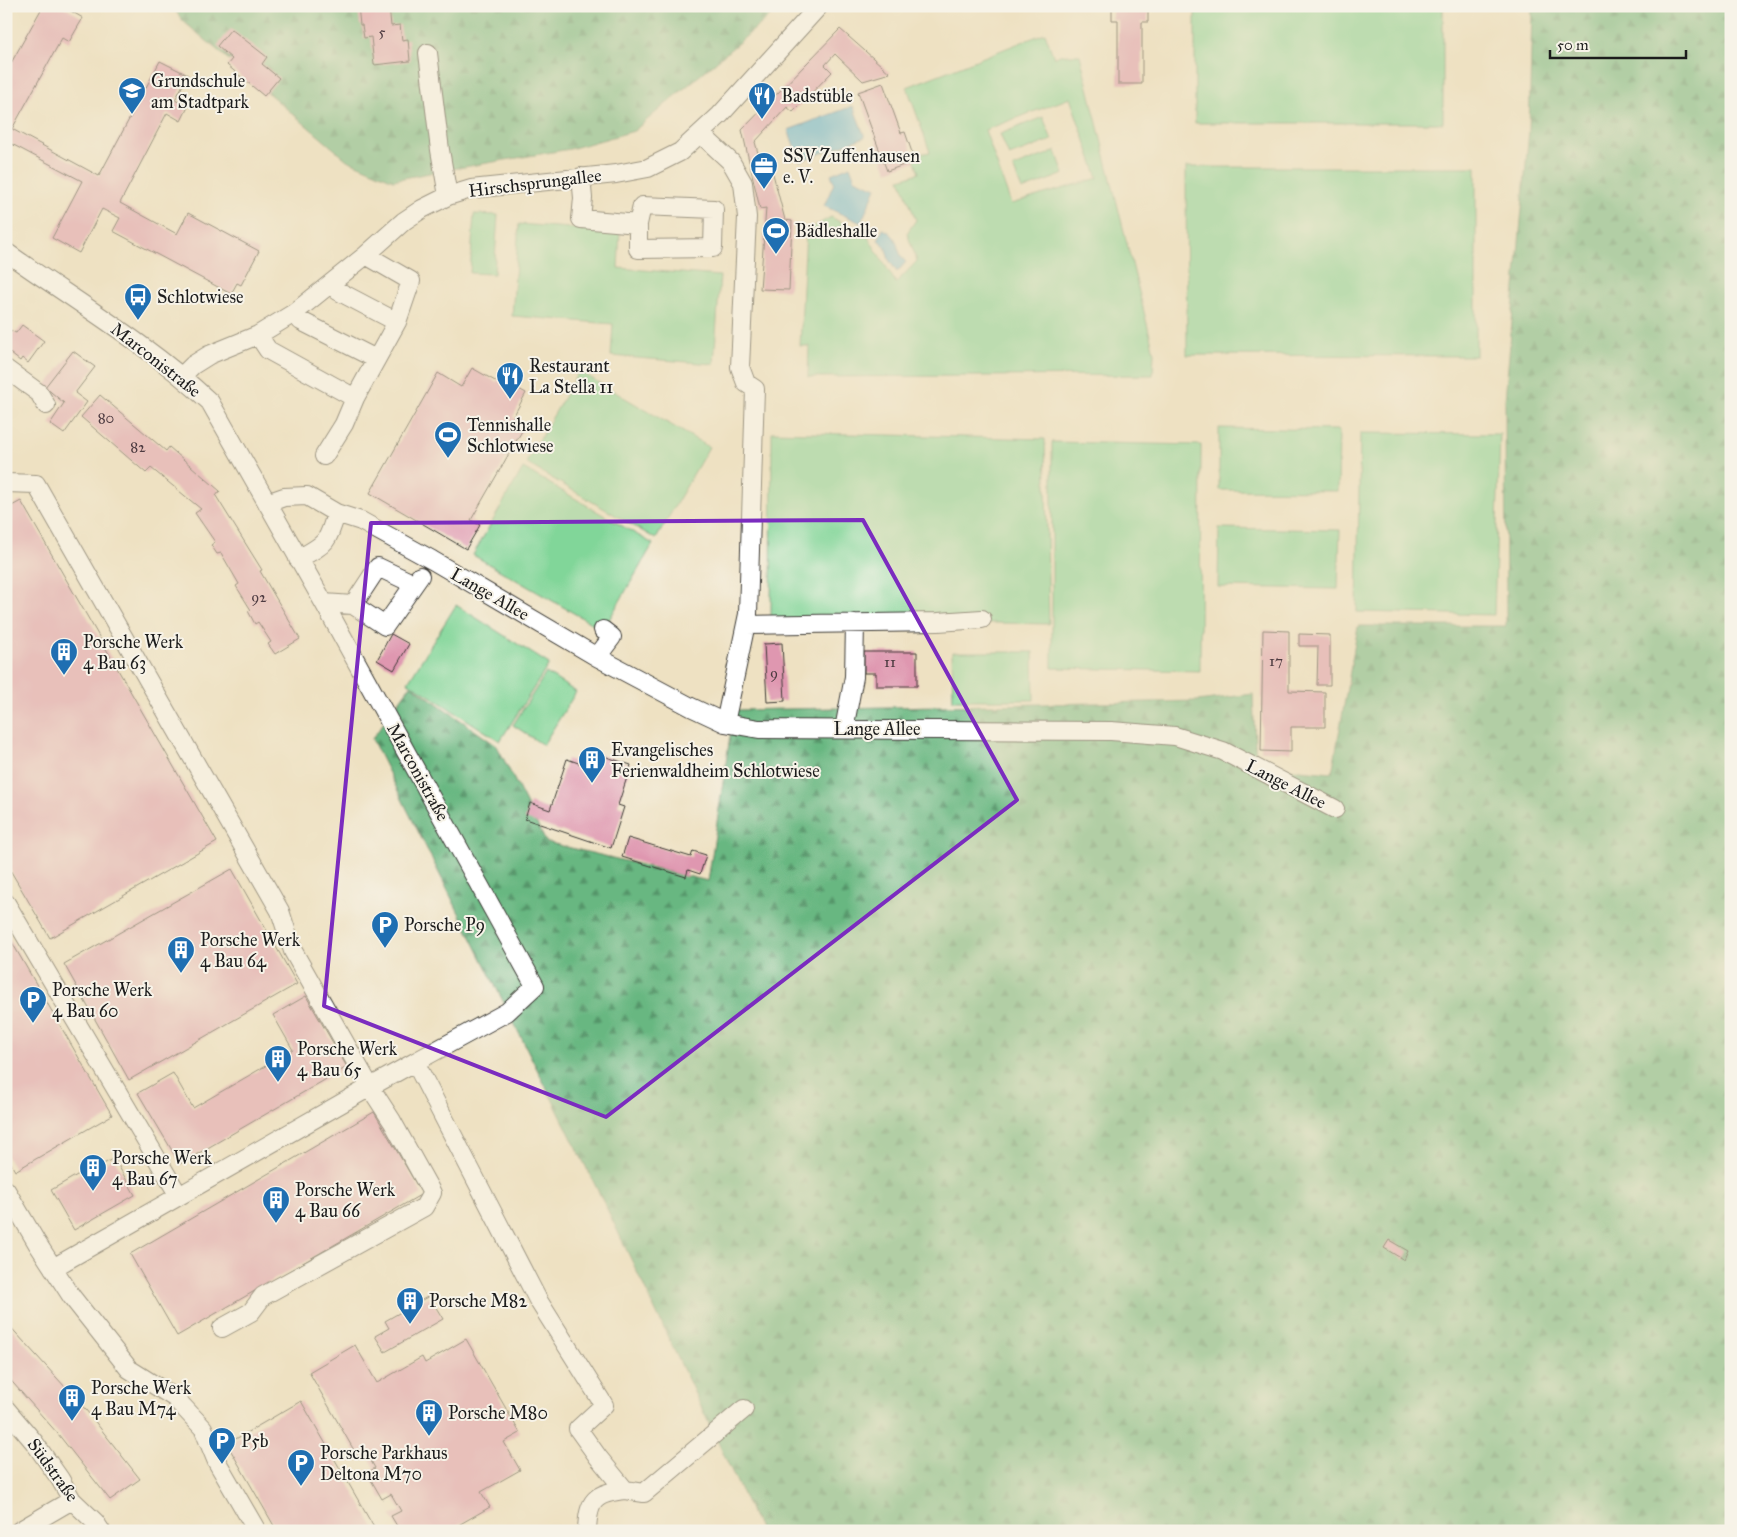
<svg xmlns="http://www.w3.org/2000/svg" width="1737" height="1537" font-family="'IM FELL Great Primer',serif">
	<defs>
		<pattern id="forest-firs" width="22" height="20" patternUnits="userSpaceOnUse" patternTransform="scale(1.25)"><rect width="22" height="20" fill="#68b781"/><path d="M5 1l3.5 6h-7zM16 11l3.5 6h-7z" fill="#559469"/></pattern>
	</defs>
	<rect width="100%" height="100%" fill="#f7f3e8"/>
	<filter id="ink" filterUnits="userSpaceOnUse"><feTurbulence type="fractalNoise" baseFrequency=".02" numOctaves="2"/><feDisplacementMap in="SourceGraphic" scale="10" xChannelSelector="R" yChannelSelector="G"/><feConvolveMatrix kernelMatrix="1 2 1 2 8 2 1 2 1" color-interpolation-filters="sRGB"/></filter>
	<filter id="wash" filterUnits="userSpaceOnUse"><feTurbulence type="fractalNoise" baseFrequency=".0096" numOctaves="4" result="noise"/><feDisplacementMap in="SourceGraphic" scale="20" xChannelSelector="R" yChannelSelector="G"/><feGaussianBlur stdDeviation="1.12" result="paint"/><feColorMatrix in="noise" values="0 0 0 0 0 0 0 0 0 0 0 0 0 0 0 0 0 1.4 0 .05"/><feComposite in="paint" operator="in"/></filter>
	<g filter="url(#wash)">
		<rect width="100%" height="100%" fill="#eee1c2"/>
		<path fill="#81d699" stroke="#4e795a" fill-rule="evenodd" d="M1195 6H1443V123H1195Z
			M1045 33 1054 58 1060 55H1080L1154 352 1153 375 808 377 809 346H800L806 231 831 217 868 237 896 283 917 261 907 233 916 220 900 179 919 173 913 155 930 152 907 87ZM1070 98 1098 178 1011 204 985 130Z
			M1043 117 1052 140 1009 156 1000 134Z
			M1056 151 1064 174 1022 190 1013 167Z
			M1186 167H1476V356L1187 355Z
			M474 214 498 215 494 274 470 273Z
			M519 224 620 232 618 268 720 276 714 364 611 356 613 324 512 316Z
			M579 371 709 447 656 539 526 463Z
			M1219 428 1339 430 1338 491 1219 490Z
			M772 432 1045 439 1049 624 771 619Z
			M1360 433 1500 434 1494 615 1357 612Z
			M1052 442 1201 445 1200 671 1052 668Z
			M523 468 653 544 603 630 473 555Z
			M1219 528 1340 530 1338 589 1218 587Z
			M456 605 549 664 500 741 408 682Z
			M952 652H1033L1034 700H953Z
			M546 673 576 692 543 745 513 725Z"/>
		<path fill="url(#forest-firs)" stroke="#426a4e" d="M172 6H782L634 131 570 149 435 172 393 180 347 160 183 21Z
			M1532 6H1731V1531H760L609 1213 372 739 411 685 497 746 546 842 708 881 734 710 1197 701 1253 694 1256 766 1332 773 1358 626H1506L1505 400 1529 130Z"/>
		<path fill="#57b1d4" stroke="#3a6678" d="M853 106 865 137 800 161 788 130Z
			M850 166 855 179 876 188 861 223 824 206 834 183 831 174Z
			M883 229C902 237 894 251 906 262L897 272 889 260 885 246 878 240Z"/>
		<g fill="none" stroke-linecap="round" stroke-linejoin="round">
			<path stroke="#57b1d4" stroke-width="5.5" d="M766 9 767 6"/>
		</g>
		<g id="blocks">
			<path fill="#df97b0" d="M43 6H62L83 18 69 42 62 38 12 129 99 176 160 61 188 75 175 100 188 107 181 121 167 113 120 203 177 234 188 213 259 251 241 285 237 283 231 294 113 231 120 218 102 209 79 253 52 238 82 181 6 141V72Z
				M358 6H389L391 26 400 25 402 40 408 39 410 61 374 65 371 37 364 38 362 25H360Z
				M1112 6H1148V22H1142V84H1118V20H1112Z
				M231 29 267 57 262 64 279 78 264 96 227 65 232 59 217 46Z
				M840 29 890 73 863 81 835 54 825 65 832 72 793 112 787 107 755 142 763 172 772 170 785 220 792 221 789 290 760 289 766 208 760 209 742 130Z
				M883 83 901 133 905 132 915 161 887 171 858 92Z
				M22 325 44 341 28 363 22 358 20 361 6 350V333L10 330 16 333Z
				M73 351 95 367 75 393 87 402 64 434 50 424 64 403 45 387Z
				M472 368 497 382 499 378 526 393 513 417 526 424 471 520 480 525 466 549 370 493 438 373 461 387Z
				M100 395 166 451 169 447 220 491 216 496 262 570 260 571 300 639 275 654 268 644 271 642 258 622 255 624 248 611 251 610 236 586 239 584 221 553 217 554 211 545 215 542 195 513 201 509 151 468 146 473 81 417Z
				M21 501 217 842 50 938 6 863V509Z
				M1263 630 1289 631V691L1325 692V727H1291V752L1261 751Z
				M391 634 409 644 394 670 377 660Z
				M1299 634 1330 635V685H1317L1318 646H1299Z
				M782 643 785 701 767 702 764 644Z
				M864 652H917V686H876V673H864Z
				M594 753 631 765 618 805 624 807 611 848 525 819 530 803 550 810 567 759 590 767Z
				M628 838 691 857 693 851 706 855 700 874 688 870 686 877 622 857Z
				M232 869 297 984 129 1080 64 964Z
				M6 932 112 1115 15 1171 6 1155Z
				M306 996 347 1067 180 1164 138 1093 173 1073 193 1108 293 1050 273 1015Z
				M374 1112 422 1194 177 1336 130 1254Z
				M114 1158 135 1195 74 1230 51 1190 98 1163 100 1166Z
				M1389 1240 1408 1251 1404 1260 1384 1248Z
				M429 1296 443 1319 385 1352 375 1336 389 1328 385 1321Z
				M6 1322 86 1410 140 1479 110 1500 58 1434 6 1375Z
				M466 1339 520 1433 504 1442 520 1470 481 1492 490 1507 448 1531H400L391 1516 401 1511 391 1494 382 1499 367 1473 375 1468 367 1454 359 1459 309 1372 355 1345 377 1383 422 1357 425 1363Z
				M301 1401 376 1531H277L227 1444Z"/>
		</g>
	</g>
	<g filter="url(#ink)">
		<use href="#blocks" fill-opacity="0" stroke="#3c3a35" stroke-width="1"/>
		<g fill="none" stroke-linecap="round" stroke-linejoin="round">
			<defs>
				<path id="minor" d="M428 53 440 150 448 196
					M701 134 731 162 743 183 747 217 740 367 746 383 755 389 748 614 725 723
					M581 177 583 198 581 219 638 224V249L713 248 714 209 642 206 638 224
					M6 252C75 301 148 344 210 402L324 603 535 986 507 1012 415 1062
					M332 283 338 291 397 322
					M294 313 301 321 376 359
					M258 335 268 350 355 398
					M6 369 39 393 46 405
					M182 376 193 365 209 355 258 335 294 313 366 255 404 221 422 209 448 196 471 189 616 174 648 168 680 152 720 115 819 6
					M324 456 344 424 355 398 397 322 411 281 366 255
					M6 483 36 484 280 911 293 951 370 1087 53 1268
					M267 503 284 497 307 496 336 513 361 521 432 560 597 657 691 707 725 723 759 729 1111 731 1175 736 1223 751 1335 809
					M298 559C325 544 328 544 336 513
					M324 603 353 605 378 567 414 584
					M353 605 385 626 420 576
					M746 625 938 622 982 619
					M597 657 612 637 603 630
					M844 729 854 677 855 623
					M6 903 179 1196
					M6 1190 37 1243 72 1297 129 1369 175 1398 203 1428 217 1462 257 1531
					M222 1328 251 1312 263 1296 424 1207 432 1193 392 1121 370 1087 415 1062 538 1300 604 1405 578 1429 598 1457 625 1490 644 1493 744 1409
					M6 1409 34 1442 60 1479 72 1500 95 1522 101 1531
					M19 1531 72 1500
					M587 1531C588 1500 595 1493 625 1490"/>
			</defs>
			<use href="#minor" stroke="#3c3a35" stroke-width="20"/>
			<use href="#minor" stroke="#fff" stroke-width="18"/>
		</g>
	</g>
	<path d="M0 0H1737V1537H0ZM863 520 1017 800 606 1117 324 1006 371 523Z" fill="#eee1c2" fill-opacity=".55" fill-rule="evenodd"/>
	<path fill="none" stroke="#7b2cbf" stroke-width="4" stroke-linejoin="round" d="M863 520 1017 800 606 1117 324 1006 371 523Z"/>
	<defs>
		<symbol id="school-pin" viewBox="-11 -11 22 30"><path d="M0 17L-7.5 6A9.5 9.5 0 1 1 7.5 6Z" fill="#1f6fb2" stroke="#f7f3e8"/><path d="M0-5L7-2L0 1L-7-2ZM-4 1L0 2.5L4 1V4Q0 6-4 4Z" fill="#fff"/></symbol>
		<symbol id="restaurant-pin" viewBox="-11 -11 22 30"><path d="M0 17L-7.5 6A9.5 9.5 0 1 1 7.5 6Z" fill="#1f6fb2" stroke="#f7f3e8"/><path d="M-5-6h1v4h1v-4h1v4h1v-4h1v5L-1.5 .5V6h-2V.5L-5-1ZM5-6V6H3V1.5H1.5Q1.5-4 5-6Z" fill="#fff"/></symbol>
		<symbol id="office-pin" viewBox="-11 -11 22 30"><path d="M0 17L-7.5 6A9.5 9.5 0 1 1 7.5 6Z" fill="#1f6fb2" stroke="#f7f3e8"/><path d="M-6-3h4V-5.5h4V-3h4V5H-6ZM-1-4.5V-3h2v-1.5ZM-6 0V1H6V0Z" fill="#fff"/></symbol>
		<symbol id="stadium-pin" viewBox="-11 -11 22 30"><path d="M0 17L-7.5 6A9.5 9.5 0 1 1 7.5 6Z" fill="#1f6fb2" stroke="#f7f3e8"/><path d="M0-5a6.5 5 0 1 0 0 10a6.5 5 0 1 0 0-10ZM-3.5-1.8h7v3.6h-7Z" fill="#fff"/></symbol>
		<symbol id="bus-pin" viewBox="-11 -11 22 30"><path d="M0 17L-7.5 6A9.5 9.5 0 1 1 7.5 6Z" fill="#1f6fb2" stroke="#f7f3e8"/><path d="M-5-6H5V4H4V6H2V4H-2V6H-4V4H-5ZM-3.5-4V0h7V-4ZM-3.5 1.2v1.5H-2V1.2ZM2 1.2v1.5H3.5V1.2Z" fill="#fff"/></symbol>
		<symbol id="building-pin" viewBox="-11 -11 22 30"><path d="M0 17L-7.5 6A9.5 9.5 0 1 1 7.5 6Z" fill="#1f6fb2" stroke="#f7f3e8"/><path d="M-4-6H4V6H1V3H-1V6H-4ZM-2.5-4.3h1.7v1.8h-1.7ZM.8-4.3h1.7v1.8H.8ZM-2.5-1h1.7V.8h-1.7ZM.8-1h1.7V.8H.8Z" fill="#fff"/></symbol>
		<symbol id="parking-pin" viewBox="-11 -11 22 30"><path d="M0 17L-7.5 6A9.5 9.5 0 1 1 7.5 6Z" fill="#1f6fb2" stroke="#f7f3e8"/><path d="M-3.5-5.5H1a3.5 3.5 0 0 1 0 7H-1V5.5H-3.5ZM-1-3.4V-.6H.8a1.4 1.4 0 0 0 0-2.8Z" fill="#fff"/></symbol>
	</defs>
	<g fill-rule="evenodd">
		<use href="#school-pin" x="116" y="75" width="32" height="43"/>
		<use href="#restaurant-pin" x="746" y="80" width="32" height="43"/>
		<use href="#office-pin" x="748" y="150" width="32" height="43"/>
		<use href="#stadium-pin" x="760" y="215" width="32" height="43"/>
		<use href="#bus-pin" x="122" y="281" width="32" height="43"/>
		<use href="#restaurant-pin" x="494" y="360" width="32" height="43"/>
		<use href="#stadium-pin" x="432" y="419" width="32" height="43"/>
		<use href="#building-pin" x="48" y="636" width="32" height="43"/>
		<use href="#building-pin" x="576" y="744" width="32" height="43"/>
		<use href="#parking-pin" x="369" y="909" width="32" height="43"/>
		<use href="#building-pin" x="165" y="934" width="32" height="43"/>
		<use href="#parking-pin" x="17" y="984" width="32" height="43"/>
		<use href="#building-pin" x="262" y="1043" width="32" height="43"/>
		<use href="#building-pin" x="77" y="1152" width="32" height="43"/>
		<use href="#building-pin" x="260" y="1184" width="32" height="43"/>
		<use href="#building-pin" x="394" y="1285" width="32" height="43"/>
		<use href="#building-pin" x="56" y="1382" width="32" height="43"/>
		<use href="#building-pin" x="413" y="1397" width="32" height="43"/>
		<use href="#parking-pin" x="206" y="1425" width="32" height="43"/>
		<use href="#parking-pin" x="285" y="1447" width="32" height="43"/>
	</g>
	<g text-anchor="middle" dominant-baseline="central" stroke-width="4" stroke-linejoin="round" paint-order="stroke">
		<g font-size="15" fill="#4d3b41">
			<text x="382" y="32">5</text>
			<text x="106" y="418">80</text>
			<text x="138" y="447">82</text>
			<text x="259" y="597">92</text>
			<text x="1276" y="661">17</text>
			<text x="890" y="662">11</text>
			<text x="774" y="673">9</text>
		</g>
		<g font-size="18" fill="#1c1c1c" stroke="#f7f3e8" text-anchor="start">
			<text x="151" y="81">Grundschule<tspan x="151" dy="21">am Stadtpark</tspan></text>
			<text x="781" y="96">Badstüble</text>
			<text x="783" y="156">SSV Zuffenhausen<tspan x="783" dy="21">e. V.</tspan></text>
			<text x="795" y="231">Bädleshalle</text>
			<text x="157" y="297">Schlotwiese</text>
			<text x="529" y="366">Restaurant<tspan x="529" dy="21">La Stella 11</tspan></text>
			<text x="467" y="425">Tennishalle<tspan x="467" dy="21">Schlotwiese</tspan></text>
			<text x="83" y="642">Porsche Werk<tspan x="83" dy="21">4 Bau 63</tspan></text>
			<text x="611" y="750">Evangelisches<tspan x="611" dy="21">Ferienwaldheim Schlotwiese</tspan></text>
			<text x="404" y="925">Porsche P9</text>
			<text x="200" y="940">Porsche Werk<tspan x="200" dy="21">4 Bau 64</tspan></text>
			<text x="52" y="990">Porsche Werk<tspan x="52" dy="21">4 Bau 60</tspan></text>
			<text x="297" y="1049">Porsche Werk<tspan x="297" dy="21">4 Bau 65</tspan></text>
			<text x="112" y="1158">Porsche Werk<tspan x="112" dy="21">4 Bau 67</tspan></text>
			<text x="295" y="1190">Porsche Werk<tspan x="295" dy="21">4 Bau 66</tspan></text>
			<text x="429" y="1301">Porsche M82</text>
			<text x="91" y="1388">Porsche Werk<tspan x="91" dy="21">4 Bau M74</tspan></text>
			<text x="448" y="1413">Porsche M80</text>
			<text x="241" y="1441">P5b</text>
			<text x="320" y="1453">Porsche Parkhaus<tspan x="320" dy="21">Deltona M70</tspan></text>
		</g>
		<g font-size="18" fill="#1c1c1c" stroke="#f7f3e8">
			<text transform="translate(535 183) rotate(-7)">Hirschsprungallee</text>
			<text transform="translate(156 360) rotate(38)">Marconistraße</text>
			<text transform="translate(490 594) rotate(30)">Lange Allee</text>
			<text x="877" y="729">Lange Allee</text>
			<text transform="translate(418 772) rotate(61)">Marconistraße</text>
			<text transform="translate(1286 784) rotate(27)">Lange Allee</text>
			<text transform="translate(53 1470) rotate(54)">Südstraße</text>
		</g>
	</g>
	<rect width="1737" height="1537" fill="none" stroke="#f7f3e8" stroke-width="25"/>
	<path d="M1550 50v8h136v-8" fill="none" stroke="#1c1c1c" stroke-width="2.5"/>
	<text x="1557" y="50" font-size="15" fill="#1c1c1c" stroke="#f7f3e8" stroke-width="4" paint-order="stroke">50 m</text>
</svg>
